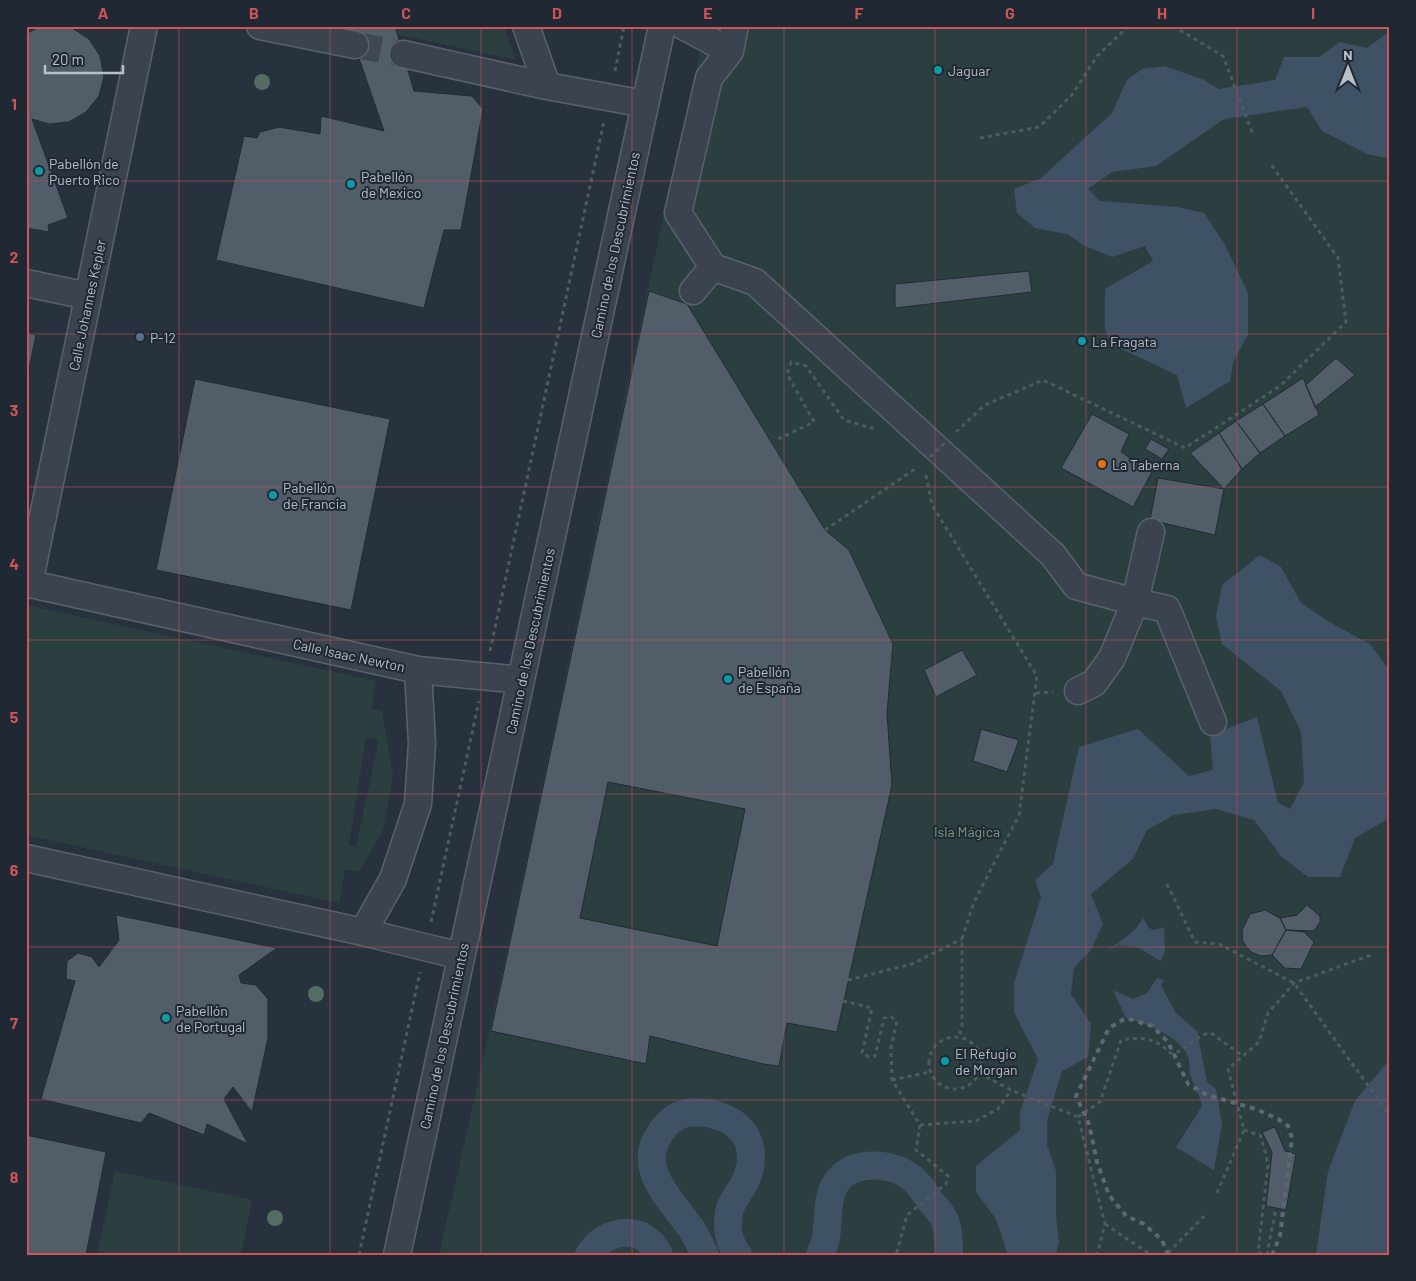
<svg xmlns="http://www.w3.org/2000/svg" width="1416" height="1281" font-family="Barlow,sans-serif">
	<rect width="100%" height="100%" fill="#28323e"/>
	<path fill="#2b3f40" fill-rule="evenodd" d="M358 26H504L516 60Z
		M706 26H1390V1255H439C533 846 613 435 706 26Z
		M26 605 376 681 371 709 382 711 393 775 383 830 360 871 345 870 339 903 26 835ZM366 737 379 740 356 847 349 845Z
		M115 1171 252 1200 241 1255H97Z"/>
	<path fill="#3f5165" d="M1390 31V159L1367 154 1322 131 1307 107 1224 119 1156 166 1112 172 1088 189 1100 201 1177 207 1204 213 1224 243 1248 293V334L1233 363 1230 381 1186 408 1177 375 1111 344 1105 329V289L1153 261 1145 246 1112 257 1085 246 1067 234 1035 228 1017 213 1014 189 1041 178 1112 113 1127 80 1142 69 1165 66 1204 80 1219 89 1275 80 1284 57H1319L1340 42 1367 48Z
		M1260 555 1281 567 1301 603 1331 623 1370 644 1390 671V818L1355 838 1340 877H1308L1281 856 1254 820 1216 809 1174 815 1147 830 1133 859 1091 894 1103 924 1091 950 1074 968 1071 994 1091 1024 1088 1057 1062 1071 1047 1121V1145L1056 1171V1216L1059 1242 1056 1255H1008L996 1219 976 1192V1166L1020 1130V1112L1038 1059 1014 1012V983L1041 897 1035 880 1053 864 1079 747 1138 729 1189 776 1213 770 1210 735 1257 717 1278 803 1290 809 1304 782 1301 732 1281 691 1222 644 1216 617 1222 585Z
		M1143 918 1149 928 1154 930 1164 927 1165 951 1161 961 1137 947 1118 945 1106 952C1119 941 1136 933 1143 918Z
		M1157 978 1164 980 1161 986 1176 1013 1197 1031 1207 1082 1216 1089 1222 1124 1214 1170 1176 1147 1202 1106C1200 1096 1195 1087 1191 1077 1189 1071 1190 1063 1188 1057 1182 1037 1144 1023 1126 1018L1113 990 1133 999 1147 993Z
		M1390 1059V1255H1316L1328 1171 1355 1101Z"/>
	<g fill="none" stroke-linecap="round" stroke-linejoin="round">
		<path stroke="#3f5165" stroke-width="28" d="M589 1255C604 1228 645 1223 659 1255
			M705 1255C701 1247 697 1238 693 1231 675 1204 638 1173 657 1138 662 1129 670 1120 678 1116 689 1110 708 1112 719 1116 750 1126 758 1154 745 1182 740 1192 731 1201 729 1212 726 1228 728 1241 738 1255
			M820 1255C834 1231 820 1196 842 1176 861 1159 898 1164 915 1181 922 1187 926 1196 932 1203 936 1208 943 1214 945 1221 949 1231 949 1244 949 1255"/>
	</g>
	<path fill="#515d69" stroke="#222b35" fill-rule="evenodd" d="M45 26 72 28 89 39 100 56 104 77 99 96 86 112 69 122 49 124 32 119 68 218 48 225 49 232 26 228V34L37 28Z
		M348 26H395L414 91 472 96 483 109 461 230H444L424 308 216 260 244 136 257 138 260 132 279 127 320 134 321 116 384 131Z
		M1029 271 1032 292 895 308V284Z
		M649 291 687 304 825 530 849 550 893 644 887 713 892 785 837 1032 787 1023 779 1066 763 1064 650 1036 646 1064 491 1031ZM608 782 745 809 717 946 580 918Z
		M26 333 36 335 26 383Z
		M1336 358 1355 375 1315 407 1306 385Z
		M1303 378 1319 415 1285 436 1263 404Z
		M195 379 390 419 351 610 156 570Z
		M1263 404 1285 436 1260 453 1236 421Z
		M1092 414 1129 434 1121 452 1152 472 1133 507 1061 468Z
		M1236 421 1260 453 1242 469 1219 433Z
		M1219 433 1242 469 1224 489 1190 453Z
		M1151 439 1169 449 1162 459 1145 449Z
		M1158 478 1224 489 1215 535 1150 520Z
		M962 650 977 675 936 697 924 670Z
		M981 729 1019 740 1007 772 973 761Z
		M1307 905 1320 916V922L1314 931 1286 930 1280 918 1297 915Z
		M1265 910 1280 918 1286 930 1272 955 1261 956 1251 952 1243 942 1242 930 1250 914Z
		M116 915 277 948 239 975 241 983 256 985 268 999V1038L252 1112 233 1087 224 1099 248 1144 207 1124 204 1135 149 1113 141 1123 41 1099 75 981 66 979 67 961 78 953 92 957 99 967 119 940Z
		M1286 930 1304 932 1314 942 1301 969 1285 968 1272 955Z
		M1275 1127 1285 1151 1296 1154 1286 1210 1266 1206 1272 1152 1262 1132Z
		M26 1135 106 1152 86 1255H26Z"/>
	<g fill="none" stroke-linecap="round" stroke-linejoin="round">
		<path stroke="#3e4753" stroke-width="26" stroke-dasharray="26 13" stroke-linecap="butt" d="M355 45 403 54"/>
		<defs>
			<path id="minor" d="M260 26 355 45
				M526 26 547 86
				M683 26 730 51
				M735 26 730 51 709 78 678 213 713 267 755 282 1053 555 1076 586 1135 602 1151 532
				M403 54 547 86 645 104
				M26 283 88 296
				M693 291 713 267
				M26 583 418 670 422 744 418 804 393 879 363 932 26 858
				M29 584 144 26
				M418 670 521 680
				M1078 691 1094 683 1112 658 1135 602 1167 609 1213 722
				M363 932 461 956
				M397 1255 662 26"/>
		</defs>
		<use href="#minor" stroke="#59626c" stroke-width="29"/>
		<path stroke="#4a5c5e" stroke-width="3" stroke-dasharray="4 4" stroke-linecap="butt" d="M1173 26 1223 56 1252 132
			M615 71 624 26
			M980 138 1039 127 1072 95 1097 56 1129 26
			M956 432 985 405 1043 380 1185 448 1280 386 1346 322 1338 258 1270 163
			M778 439 814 422 787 374 791 362 806 366 844 420 875 429
			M926 475 932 505 1037 676 1019 815 974 902 962 939V1026L959 1037
			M825 530 918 467
			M490 651 604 121
			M1036 693 1053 692
			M1167 884 1195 942 1219 944 1294 983 1390 1116
			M431 922 479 701
			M848 980 912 964 962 939
			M843 1001 872 1008 862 1053 869 1057 875 1056 884 1018 891 1017 897 1021 891 1048 892 1080 920 1125 916 1150 948 1176 946 1184 907 1215 896 1255
			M929 1063a26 26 0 1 1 52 0a26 26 0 1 1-52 0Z
			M979 1073 1011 1090 1078 1117 1105 1224 1097 1255
			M892 1080 930 1072
			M1078 1117 1100 1102 1121 1040C1141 1037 1155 1037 1170 1053 1186 1054 1195 1034 1211 1033L1243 1056
			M920 1125 976 1121 998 1109 1011 1090
			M1244 1130 1261 1136 1268 1165 1258 1253 1256 1255
			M1217 1193 1244 1130 1228 1069 1259 1042 1268 1013 1294 983 1371 955
			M1105 1224 1148 1253
			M1258 1253 1267 1254 1276 1208
			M359 1255 420 972
			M1145 1255H1166L1204 1216"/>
		<use href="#minor" stroke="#3b444e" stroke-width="26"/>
		<path stroke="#5e6875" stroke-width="4" stroke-dasharray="5 5" stroke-linecap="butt" d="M1168 1255 1162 1240 1144 1224 1126 1216 1109 1195 1097 1162 1089 1124 1076 1096 1109 1028 1126 1018 1152 1026 1168 1042 1188 1084 1207 1095 1256 1109 1278 1119 1288 1126 1292 1138 1280 1236 1272 1255"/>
		<path stroke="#4a5c5e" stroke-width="3" stroke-dasharray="4 4" stroke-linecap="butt" d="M930 457 948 440"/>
	</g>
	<g fill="#546c62">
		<circle cx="262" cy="82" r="8"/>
		<circle cx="316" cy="994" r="8"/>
		<circle cx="275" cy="1218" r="8"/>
	</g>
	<path fill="none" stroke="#cd5558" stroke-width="1" stroke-opacity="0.55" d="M179 26V1255M330 26V1255M481 26V1255M632 26V1255M784 26V1255M935 26V1255M1086 26V1255M1237 26V1255M26 181H1390M26 334H1390M26 487H1390M26 640H1390M26 794H1390M26 947H1390M26 1100H1390"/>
	<g fill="#0f9aa8" stroke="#202933" stroke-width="2">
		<circle cx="938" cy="70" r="5"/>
		<circle cx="39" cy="171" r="5"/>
		<circle cx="351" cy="184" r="5"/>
		<circle cx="1082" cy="341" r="5"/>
		<circle cx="273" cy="495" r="5"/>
		<circle cx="728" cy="679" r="5"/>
		<circle cx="166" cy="1018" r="5"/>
		<circle cx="945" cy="1061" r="5"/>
	</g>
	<circle fill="#5c6f8a" stroke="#202933" stroke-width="2" cx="140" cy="337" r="5"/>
	<circle fill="#e8710a" stroke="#202933" stroke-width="2" cx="1102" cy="464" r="5"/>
	<g text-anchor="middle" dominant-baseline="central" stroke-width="4" stroke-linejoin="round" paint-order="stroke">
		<g font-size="14" fill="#b8bfc9" stroke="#202933" text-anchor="start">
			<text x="948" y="70">Jaguar</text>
			<text x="49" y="163">Pabellón de<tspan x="49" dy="16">Puerto Rico</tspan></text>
			<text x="361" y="176">Pabellón<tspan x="361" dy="16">de Mexico</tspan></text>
			<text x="150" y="337">P-12</text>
			<text x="1092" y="341">La Fragata</text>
			<text x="1112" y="464">La Taberna</text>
			<text x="283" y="487">Pabellón<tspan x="283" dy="16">de Francia</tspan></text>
			<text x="738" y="671">Pabellón<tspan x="738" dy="16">de España</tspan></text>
			<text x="176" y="1010">Pabellón<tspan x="176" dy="16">de Portugal</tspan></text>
			<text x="955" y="1053">El Refugio<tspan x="955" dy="16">de Morgan</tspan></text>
		</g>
		<g font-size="14" fill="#b8bfc9" stroke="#202933">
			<text transform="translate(615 245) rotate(-78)">Camino de los Descubrimientos</text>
			<text transform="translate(87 305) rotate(-78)">Calle Johannes Kepler</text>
			<text transform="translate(530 641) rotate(-78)">Camino de los Descubrimientos</text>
			<text transform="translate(349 655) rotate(12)">Calle Isaac Newton</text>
			<text transform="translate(444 1036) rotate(-78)">Camino de los Descubrimientos</text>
		</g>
		<g font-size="14" fill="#789c7f" stroke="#202933">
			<text x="967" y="831">Isla Mágica</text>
		</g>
	</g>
	<rect width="1416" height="1281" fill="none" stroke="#202933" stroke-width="55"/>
	<g transform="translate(1348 68)" stroke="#202933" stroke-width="4" paint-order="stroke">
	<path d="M0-4L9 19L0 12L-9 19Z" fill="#b8bfc9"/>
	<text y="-8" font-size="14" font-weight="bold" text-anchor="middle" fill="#b8bfc9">N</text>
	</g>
	<path d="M45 65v8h78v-8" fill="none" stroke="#b8bfc9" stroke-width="2.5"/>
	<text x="52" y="65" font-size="15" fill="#b8bfc9" stroke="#202933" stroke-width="4" paint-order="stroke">20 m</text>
	<rect x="28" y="28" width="1360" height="1226" fill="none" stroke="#cd5558" stroke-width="2"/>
	<g font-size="16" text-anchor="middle" font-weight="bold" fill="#cd5558">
		<text x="103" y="19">A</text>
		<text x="254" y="19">B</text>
		<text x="406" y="19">C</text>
		<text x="557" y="19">D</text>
		<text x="708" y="19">E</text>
		<text x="859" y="19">F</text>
		<text x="1010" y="19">G</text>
		<text x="1162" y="19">H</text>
		<text x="1313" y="19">I</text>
		<text x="14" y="110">1</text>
		<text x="14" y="263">2</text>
		<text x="14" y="416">3</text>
		<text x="14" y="570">4</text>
		<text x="14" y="723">5</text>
		<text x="14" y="876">6</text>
		<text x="14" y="1029">7</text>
		<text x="14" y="1183">8</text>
	</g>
</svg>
